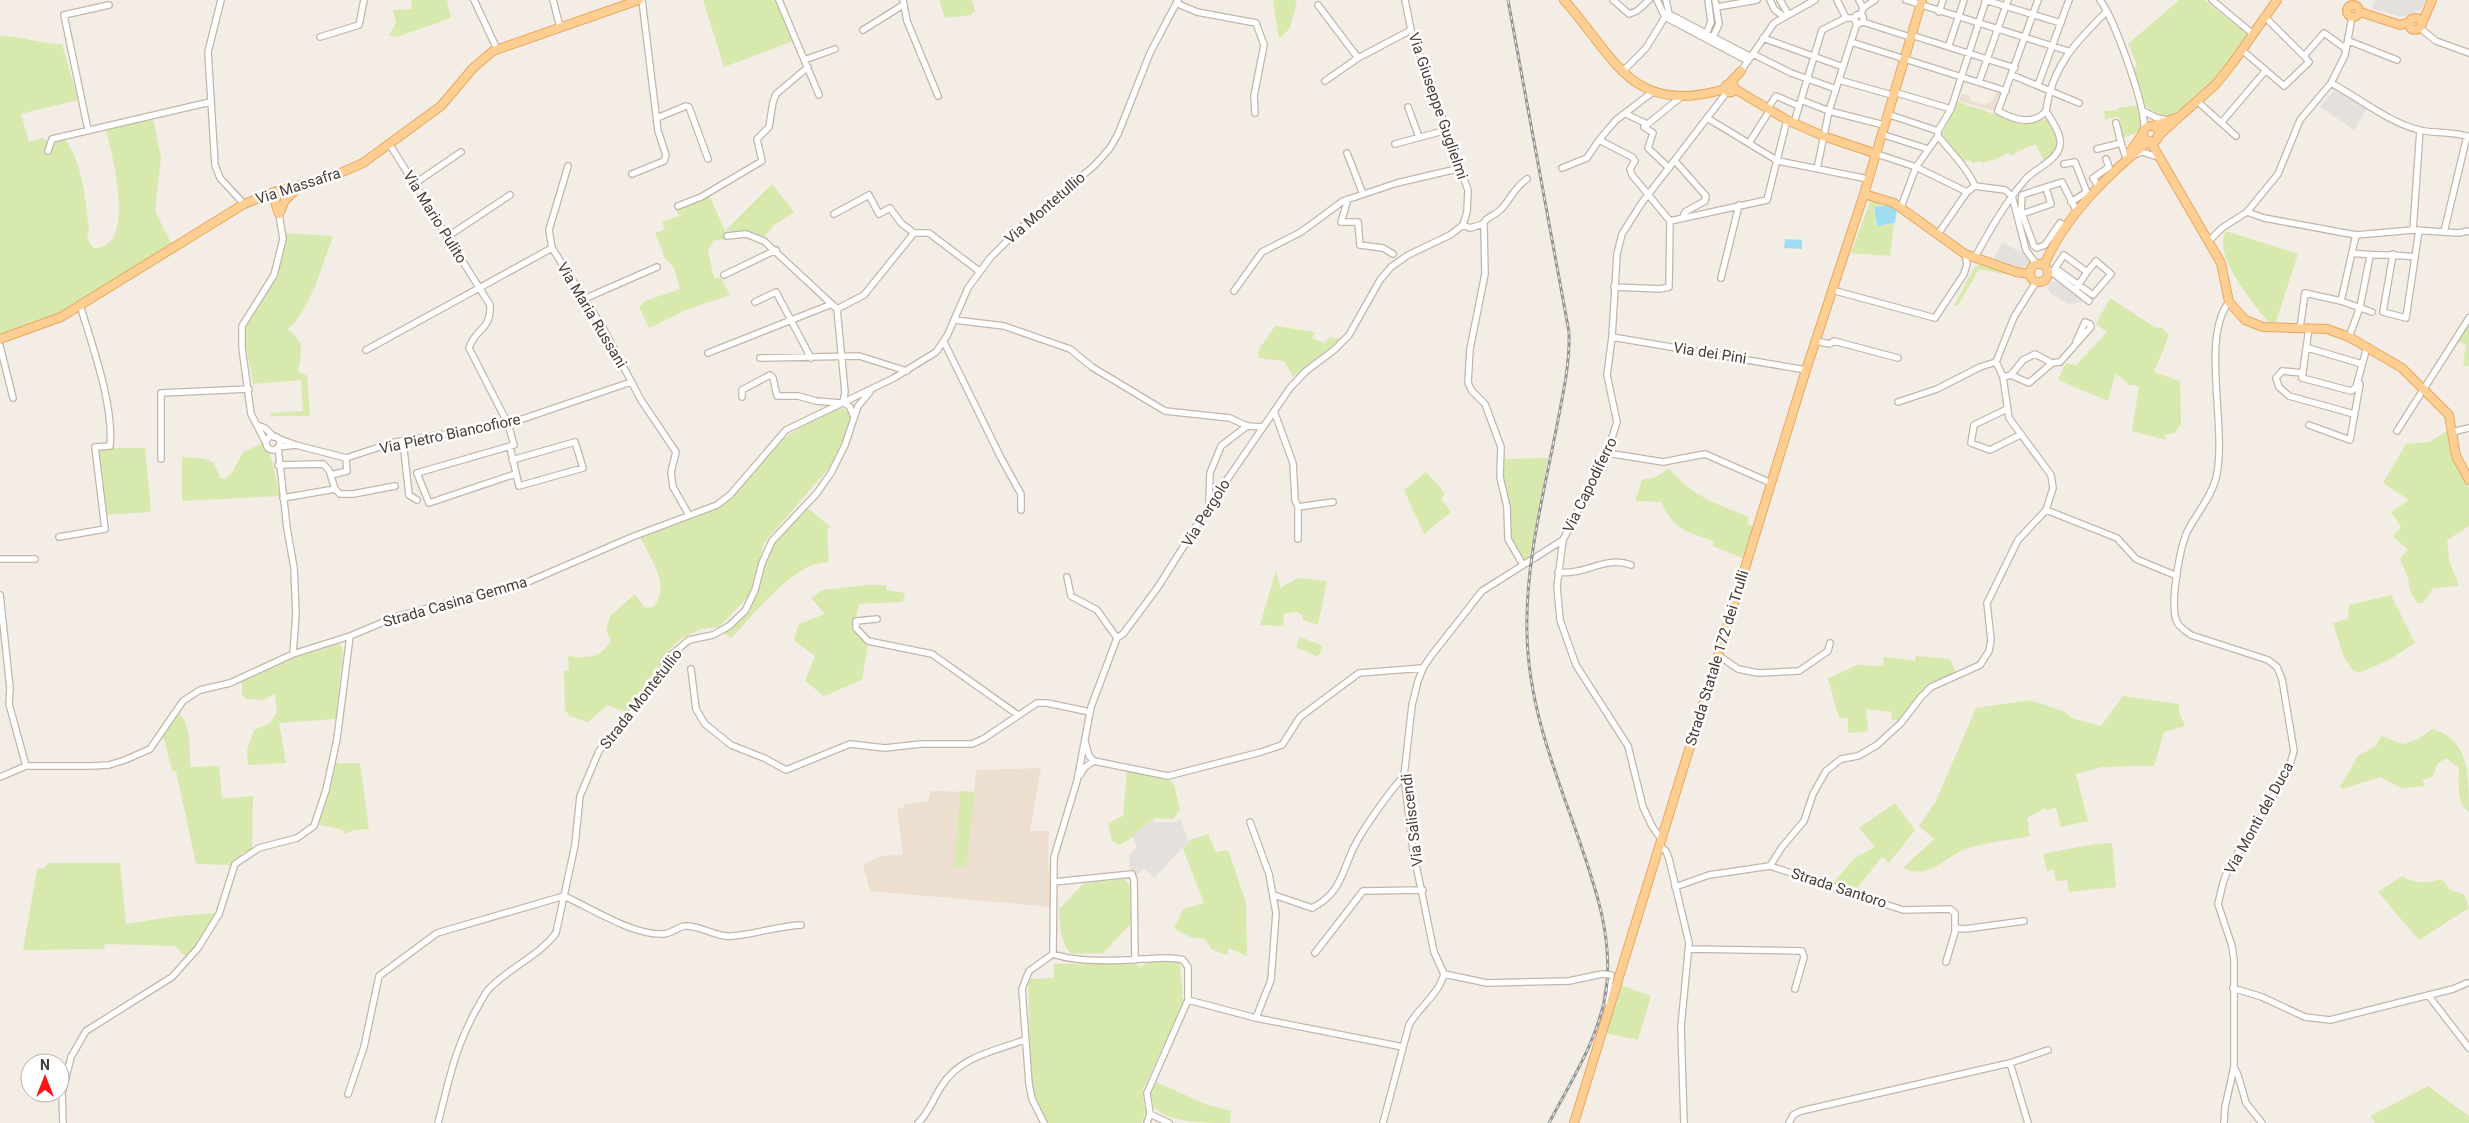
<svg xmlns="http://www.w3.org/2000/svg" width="2469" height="1123" font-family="Roboto,sans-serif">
	<rect width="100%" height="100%" fill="#f3ede5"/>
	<path fill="#eddfcf" d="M1997 91 2003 92 1997 112 1959 101 1962 93 1971 96 1970 101 1986 105 1987 102 1991 103Z
		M1041 768 1030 831H1049L1048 860 1051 907 870 891 863 865 878 857 903 854 897 809 904 808V805L928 801 931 791 974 792 976 770Z"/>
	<path fill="#d8e9ad" d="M411 0H447L451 18 396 37 389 36 396 23 393 10 412 9Z
		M703 0H777L793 41 724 67Z
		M939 0H972L975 11 971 15 945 18Z
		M1273 0H1297L1290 28 1279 39Z
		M2179 0H2204L2247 34 2224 70 2186 106 2171 116 2154 113 2142 103 2132 70 2137 65 2128 44Z
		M0 36C22 36 41 44 62 44L78 100 21 114 29 142 43 138 52 144 65 139C84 166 85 199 89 231L87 238 93 248C138 250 112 155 106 129L153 118 161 158 155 211 172 245 77 304 39 324 0 336Z
		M1958 102 2024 124 2046 119 2054 125 2059 149 2044 161 2036 145 2029 146 2011 156 2008 153 1992 161 1990 160 1983 163 1980 161 1972 163 1970 160 1962 161 1942 134Z
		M2138 105 2142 122 2139 132 2123 138 2119 116 2105 120 2104 111 2118 110V108Z
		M772 184 794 212 774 225 765 236 725 231 724 239 714 241 708 251 714 278H721L730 295 688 309 649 328 639 307 645 301 680 289 674 268 665 258 655 233 665 229 662 222 679 216 674 206 708 192 725 231Z
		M1871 199 1886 204 1874 207 1876 226 1894 224 1890 256 1851 253Z
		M2226 231 2298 254 2276 322H2268C2254 304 2211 254 2226 231Z
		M284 233 333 236C323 263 310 311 288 329 305 343 302 350 298 371L307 376 310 416H272L269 413 303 411 301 380 253 384 243 331 248 315 277 268Z
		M1981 263 2026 277 2028 281 2023 288 2027 281 2025 278 2008 272 2003 274 1979 269 1958 306 1954 305 1975 267Z
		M2110 298 2154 327 2162 328 2169 335 2154 372 2180 381 2181 423 2175 433 2164 435 2166 440 2132 431 2139 386 2129 385 2116 373 2108 401 2058 380 2066 363 2076 365 2107 332 2096 324Z
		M2469 325V366L2463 365 2466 344 2458 342Z
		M1275 326 1315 332 1312 338 1325 343 1329 337 1341 339 1293 377 1284 361 1258 358 1259 349Z
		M841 408 851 413 846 433 830 467 764 543 749 596 719 627 701 629 681 639 671 648 627 713 608 705 588 722 570 716 565 710 564 671 569 670 568 656C588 659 601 658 611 640L606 630 610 616 635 594 645 608 653 607C672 586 650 558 640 537L720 506 778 442 803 426Z
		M2449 430 2451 453 2458 471 2469 487V526L2447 540 2449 560 2459 586 2433 588 2423 603H2418C2408 591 2411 587 2406 573 2404 568 2401 563 2400 558L2408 550 2393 536 2401 527 2391 512 2409 500 2383 483 2406 444 2429 442Z
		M263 443 271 457 280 496 182 501V457L205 459 214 463 220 478 225 479 231 474 243 452Z
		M96 448H145L151 512 104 515Z
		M1548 458 1529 560 1520 557 1510 543 1508 507 1500 459Z
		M1669 468C1689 495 1719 505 1749 517L1747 524 1755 527 1745 559 1713 546V541C1687 532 1673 529 1661 502L1635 501 1642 480 1656 477Z
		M1426 472 1445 493 1441 499 1451 512 1424 534 1404 490Z
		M807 508 830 526 827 530 829 562C821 563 812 564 806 568 776 585 755 614 731 638L721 632 749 605 766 556 780 536Z
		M1276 570 1280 588 1298 578 1327 581 1318 625 1303 620V615L1296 612 1283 614 1284 626 1260 625Z
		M868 585H887L886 590 905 593 903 602 859 604 854 628 868 645 862 680 824 696 805 681 815 656 794 640 799 624 825 614 811 598 822 590Z
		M2391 595 2415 643 2387 661 2358 673 2352 670 2343 655 2333 623 2348 619 2349 605Z
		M1300 637 1323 646 1318 657 1296 647Z
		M340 644 343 650 336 719 279 723 286 763 248 765 247 750 254 730 270 723 277 712 275 694 263 700 247 699 242 695V680L294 657Z
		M1915 656 1950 659 1956 673 1920 692 1900 721 1891 719 1892 712 1866 709 1868 731 1848 733V718H1839L1829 682 1828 679 1825 680 1857 665 1883 666 1884 657 1916 661Z
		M2123 696 2179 704V712L2185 726 2164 732 2154 766 2102 767 2076 774 2088 821 2061 827 2056 808 2046 810 2045 808 2027 818 2030 836C2010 840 1988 842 1968 848 1946 855 1931 881 1903 868L1934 839 1919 826 1935 803 1976 708 2030 700 2065 712 2072 718 2101 726Z
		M178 711C191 725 190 749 190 767L219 766 222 799 253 796 252 850 242 853 230 865 196 864 176 771H172L163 735Z
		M2432 729C2469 739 2469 774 2469 812 2456 802 2459 784 2459 768L2446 758 2437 764 2433 777 2422 780 2425 786 2401 788 2380 777 2343 789 2340 787 2358 756 2376 746 2381 736 2403 744 2420 738Z
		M334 763H360L369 829 354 830 345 834 343 830 316 824 332 781Z
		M1127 771 1170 780 1174 784 1180 810 1173 819 1155 818 1130 839 1119 845 1112 841 1108 823 1123 816Z
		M960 791 975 792 966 867H955Z
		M1895 803 1915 830 1889 863 1882 857 1854 892 1831 885 1855 858 1875 847 1859 828Z
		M1208 834 1216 852 1228 850 1246 903 1247 956 1229 948 1227 955 1211 949 1205 939 1190 937 1174 928 1183 909 1204 903 1183 849 1190 840Z
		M2112 843 2116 887 2069 892 2067 880 2056 881 2054 870 2047 871 2043 854 2094 844Z
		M49 863H120L126 924 177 916 216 913 188 959 175 946 105 944 104 949 23 950 37 869 44 868Z
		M2402 876C2416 885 2427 883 2442 879L2450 890 2464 894 2469 908 2419 940 2378 892Z
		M1124 879 1130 885 1131 924 1103 953 1072 954C1059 942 1060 922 1059 909L1084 883Z
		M1179 959 1183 993 1181 997 1185 999 1143 1090 1145 1114 1142 1123H1048L1035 1098 1031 1079 1028 979 1054 978V964L1133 963 1141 967 1147 962Z
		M1621 985 1651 996 1638 1040 1605 1033Z
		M1156 1082 1208 1105 1231 1111 1230 1123C1209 1123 1168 1123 1155 1108 1152 1104 1152 1098 1150 1093Z
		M2428 1086 2469 1116V1123H2375L2370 1116Z"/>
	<path fill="#e4e0de" d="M2376 0H2426L2421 10 2402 17 2371 8Z
		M2336 88 2368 107 2354 130 2320 107Z
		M2002 243 2023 253 2031 263 2020 269 1993 259Z
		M2058 281 2074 292 2085 302 2068 304 2050 293 2045 283Z
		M1181 819 1188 842 1154 878 1144 869 1137 875 1130 871 1129 856 1137 846 1132 837 1148 822H1175Z"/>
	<path fill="#9fdef2" d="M1888 205 1897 210 1895 223 1877 226 1874 207Z
		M1785 239 1802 240V249L1784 248Z"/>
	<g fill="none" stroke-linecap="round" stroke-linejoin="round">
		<defs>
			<path id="minor" d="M221 0 208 52 215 165 220 178 244 204
				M474 0 497 49
				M553 0 560 27
				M779 0 819 95
				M903 0 907 21 938 96
				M1613 0 1629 14 1637 11 1649 0
				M1657 0 1665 17 1748 61
				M1666 0 1669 14
				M1770 0 1774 9 1783 16
				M1780 0 1788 14
				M1837 0 1846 18
				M1859 0 1863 8 1861 15
				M1906 0 2068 51
				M1985 0 2061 23
				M2038 0 1998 111C2014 120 2033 126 2046 111
				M2100 0C2114 18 2147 109 2144 131
				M2212 0 2253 34
				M1176 3 1197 12 1256 23 1264 45 1254 96 1255 113
				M1318 5 1358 58
				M1717 7 1757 0
				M1863 8 1875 0
				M1939 12 1943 0
				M1854.5 19a4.5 4.5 0 1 1 9 0a4.5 4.5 0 1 1-9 0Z
				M1665 17 1669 14 1751 57
				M2265 17 2304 56 2324 33 2346 49
				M1863 22 1910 37
				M2420 28 2436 41 2469 53
				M863 30 903 5
				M1706 34 1711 22 1708 0
				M1911 35 2015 68
				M320 37 359 25 364 0
				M1713 37 1719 24 1715 0
				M1763 38 1843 67
				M2349 41 2397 60
				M1851 42 2006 91
				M1949 45 1964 0
				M2242 50 2284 86 2309 62 2304 56
				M1753 54 1791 73 1836 89
				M804 60 835 49
				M1741 71 1774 23 1815 0
				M1622 72 1646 48 1665 17
				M2012 75 2079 103
				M1839 80 1892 95
				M1325 81 1358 58 1411 30
				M1979 82 2008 0
				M2331 83C2359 98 2388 122 2419 130 2436 134 2453 131 2469 137
				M2038 85 2069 0
				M1654 91 1616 120 1599 140 1632 157 1635 161 1630 169 1632 175 1670 221
				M1894 92 1951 109
				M1801 100 1829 111 1884 125
				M2197 101 2236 136
				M1408 107 1419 137
				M1768 108 1776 96 1799 106
				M2143 111 2157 118 2168 120
				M1626 114 1647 124
				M1887 114 1938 131
				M657 118 686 106 689 107 708 159
				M1707 118 1778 161 1868 179
				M1794 123 1822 30 1846 18H1855
				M2116 123 2121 143
				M2221 123 2266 70
				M88 130 64 15 109 5
				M1881 134 1928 149
				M1938 136C1951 152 1967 168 1975 186
				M1749 143 1770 110
				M1395 144 1447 130
				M390 145 490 305C491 331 476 327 469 348L508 424 514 445 417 473 429 503 515 474
				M2097 149 2121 143 2126 158 2142 152 2158 157
				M48 151 52 139 210 102
				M1347 153 1363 194
				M1874 153 1916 167 1967 192
				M1675 161 1706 196 1705 201 1685 212 1683 217
				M2064 164 2075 162 2089 198
				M568 166 549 230 552 248 603 328 641 400 676 452 671 472 673 487 689 515
				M1562 168 1587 158 1599 140
				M1669 168 1648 148 1653 133 1644 127 1681 97
				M1817 169 1829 111 1857 23
				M632 174 664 161 666 155 658 131 642 0
				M414 184 461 152
				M2098 186 2093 178 2109 167 2106 159
				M2012 196 2026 250 2036 264
				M1348 199 1341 222H1358L1360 245 1383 248 1393 254
				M2071 202 2087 192
				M678 206 701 197 762 161 757 139 769 127 773 102 776 94 808 67
				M1901 207 1916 167 1938 136V131L1951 109 1986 0
				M2247 212 2264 218 2356 235 2413 230 2459 233 2469 231
				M834 214 869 195 879 214 890 208 901 223 914 233H929L979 271
				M2022 214 2051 204 2046 188
				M1670 221 1767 200 1787 120
				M1483 224C1486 217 1493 216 1498 212 1510 202 1513 188 1527 179
				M1463 225 1470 228 1483 224 1484 226 1485 274 1470 349 1468 383 1472 391 1485 404 1501 447 1500 477 1507 507 1508 539 1523 565
				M2067 227 2060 223 2045 245 2037 248 2034 246 2021 211 2022 195 2062 182 2077 212
				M2413 230 2420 130
				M2444 232 2467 136
				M1938 234 1967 192 1975 186 2005 190 2012 196
				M727 236 746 234 764 241 837 309 845 392 843 402
				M447 237 510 195
				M2209 241 2222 228 2247 212 2278 174 2300 120 2331 83 2345 55 2352 17
				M2352 253C2374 256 2393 254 2415 257
				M2393 254 2383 312 2406 318 2419 230
				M1975 257C1990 230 2005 203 2025 180 2034 169 2053 163 2059 149 2064 136 2052 122 2046 111 2052 66 2076 42 2106 12
				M2048 269 2089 301
				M724 275 776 250
				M1721 278 1739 205
				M1614 287 1660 289 1669 287 1670 221
				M1832 290 1935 318 1964 274 1967 264 1965 254
				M2075 290 2087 272 2064 255 2055 268 2093 295 2111 274 2096 261 2087 272
				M1234 291 1262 252 1301 232 1343 201 1397 183 1461 168
				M584 299 657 267
				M2341 301 2356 235
				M755 302 776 292 811 358
				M837 309 864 295 914 233
				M955 320 1004 326 1070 349 1092 367 1165 411 1230 418 1247 426 1262 427
				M2300 328 2305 293 2341 301 2372 312
				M2309 328 2302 378 2351 391 2356 387 2367 347
				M1612 337 1806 370
				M2349 337 2360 307 2370 256
				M1816 341 1830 344 1834 341 1898 358
				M944 342 1001 458 1021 494V510
				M0 346 13 398
				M2308 348 2362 364
				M366 350 552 248
				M708 353 832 304
				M760 358 859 356 907 371
				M1996 362 2014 317 2036 282
				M2052 363 2060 362 2091 327 2090 324 2085 322 2076 342
				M2303 373 2282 371 2276 378 2279 387 2289 396 2354 414
				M2003 377 2011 375 2029 383 2052 363 2035 354 2023 360 2011 375
				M742 397V390L770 375 773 378 777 396H798L816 401 840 403
				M843 402 850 407 853 415
				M1898 402 1937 389 1980 367 1996 362
				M2007 409 1974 425 1971 443 1990 450 2020 435
				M1274 411 1293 463 1295 500 1298 507V539
				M257 425 265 428 274 437
				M2309 425 2350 440 2360 384
				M2397 431 2469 318
				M2452 432 2469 428
				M266 443a7 7 0 1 1 14 0a7 7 0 1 1-14 0Z
				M277 438 296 445 346 458 395 442 508 424 631 382
				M403 441 409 495 417 500
				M266 443 251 414 242 348V326L274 275 283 239 279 214
				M510 447 519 486 583 468 575 442 512 460
				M1607 453 1663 462 1705 454 1771 483
				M161 459V393L249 389
				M278 465 323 464 329 470 335 489
				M331 475 347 471 346 458
				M283 498 335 489 340 494H353L395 486
				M1209 506 1210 473 1221 446 1247 426
				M1298 507 1333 502
				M2046 510 2117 538 2136 559 2177 576
				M59 537 105 529 95 447 110 446C114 405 92 345 80 305
				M0 559H35
				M1558 572C1584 576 1606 555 1631 565
				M1067 577 1071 596 1097 610 1117 638
				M0 595 10 688 9 704 26 766
				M877 619 856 621V628L868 641 932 654 1018 715
				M293 654 296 614 294 568 287 528 278 447 296 445
				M1718 655 1738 669 1758 673 1799 671 1828 651 1830 643
				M691 669 696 709 705 724 731 745 764 758 786 770 850 744 885 748 921 744H972L983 739 1037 703H1047L1090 712
				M1085 741 1089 756 1094 761
				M1080 775 1085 767 1094 761 1168 776 1261 752 1282 745 1300 717 1359 673 1423 668
				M0 777 26 766H91L109 765 125 760 150 749 183 701 200 690 230 683 293 654 350 636 398 616 530 581 632 537 717 505 730 495 786 430 894 378 936 352 947 336 968 288 990 258 1017 231 1095 165 1110 148 1118 134 1150 53 1178 0
				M1250 822 1269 874 1276 913 1271 980 1256 1018
				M1661 839 1652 826 1643 807 1628 746 1576 665 1560 620 1557 586 1563 540 1607 453 1617 422 1607 375 1612 337 1617 254 1622 234 1641 204 1727 92
				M1659 845 1666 851 1669 859 1689 943 1681 1027 1684 1123
				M1770 866 1782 847 1804 821 1813 794 1826 771 1841 759 1858 756 1877 745 1901 723 1921 697 1931 687 1980 665 1989 651 1991 640 1987 603 2018 540 2046 510 2053 488 2051 475 2009 418 2003 377 1996 362
				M1054 882 1132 874 1134 880 1135 960
				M1675 887 1709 875 1770 866 1903 910 1950 909 1955 913V932L1946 962
				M1274 895 1312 908C1340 894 1341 875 1353 849 1362 830 1389 792 1404 776
				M1956 928 1965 929 2024 921
				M1689 949 1802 951 1804 957 1795 989
				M1315 953 1363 891 1423 890
				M1053 954C1076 962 1116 961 1141 959 1155 959 1170 956 1183 960L1188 967V1000L1147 1093 1150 1114 1147 1123
				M1444 974 1434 952 1413 850 1404 776 1412 705 1418 681 1423 668 1431 656 1482 591 1563 540
				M1444 974 1487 983 1569 981 1602 974
				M2233 988 2262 997 2305 1017 2330 1020 2453 989 2467 983
				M2428 995 2469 1048
				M1188 1000 1256 1018 1403 1047
				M1609 1008 1607 996 1611 975
				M2010 1063 2028 1123
				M2234 1067 2238 1075 2246 1103 2262 1123
				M348 1094 364 1047 379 976 437 933 564 896C593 909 632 935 663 934 671 934 677 927 685 926 701 925 716 938 733 936 756 934 778 926 801 925
				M1150 1114 1169 1123
				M63 1123 62 1093 71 1057 86 1031 172 977 198 948 219 914 235 864 259 848 297 838 314 826 326 790 337 739 350 636
				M438 1123C449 1081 454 1050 476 1010 480 1004 483 996 488 990 508 968 538 957 556 933L575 845 580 796 599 751 639 705 671 655 689 640 713 635 729 626 745 611 755 590 762 563 772 541 817 493 831 473 845 445 858 406 870 392
				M918 1123C929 1113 933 1099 941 1087 960 1056 993 1052 1024 1040
				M1044 1123 1032 1099 1029 1084 1022 989 1029 971 1053 954 1054 857 1077 781 1091 707 1117 638 1123 634 1158 587 1209 506 1290 388 1306 371 1334 350 1349 335 1380 280 1391 267 1408 255 1450 235 1463 225 1467 212 1468 190 1411 30 1405 0
				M1383 1123 1409 1025C1419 1007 1439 994 1444 974
				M1789 1123 1793 1115 1801 1111 2010 1063 2048 1050
				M2224 1123 2225 1107 2234 1067V960L2232 946 2218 904 2223 883 2228 869 2287 774 2294 751 2282 679 2277 667 2268 660 2191 635C2186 631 2180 628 2177 622 2169 606 2180 548 2187 532 2196 514 2211 498 2216 478 2228 430 2200 338 2229 302"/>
			<path id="major" d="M1564 0C1616 58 1631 117 1725 89
				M2347 11a6 6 0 1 1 12 0a6 6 0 1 1-12 0Z
				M2360 12 2400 25 2409 22
				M2409 24a6 6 0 1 1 12 0a6 6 0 1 1-12 0Z
				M2421 26 2432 0
				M1725.5 88a4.5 4.5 0 1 1 9 0a4.5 4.5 0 1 1-9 0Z
				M1729 84 1741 71
				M1735 89 1787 120 1823 136 1874 153
				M2153 126 2176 118
				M2143 134a8 8 0 1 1 16 0a8 8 0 1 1-16 0Z
				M2157 137 2216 84 2232 64 2277 0
				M2150 141 2221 263 2229 302 2245 320 2263 327 2327 329 2349 337 2402 368 2449 415 2456 456 2469 480
				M2130 152 2143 133
				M277 191 275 202 279 214
				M1864 194 1894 203 1965 254 2016 272 2030 274
				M279 214 285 200 299 187
				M2030 273a9 9 0 1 1 18 0a9 9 0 1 1-18 0Z
				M2044 265C2066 215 2107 175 2149 141
				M0 339 61 317 244 204 277 191 331 177 363 163 441 106 473 68 493 51 639 0
				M1574 1123 1806 370 1864 194 1922 0"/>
		</defs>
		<use href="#minor" stroke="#c2b6ab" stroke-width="8"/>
		<use href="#major" stroke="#e7a85f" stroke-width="10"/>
		<use href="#minor" stroke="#fff" stroke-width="5.5"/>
		<use href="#major" stroke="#ffce93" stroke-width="8"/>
		<defs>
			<path id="rail" d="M1508 0 1569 332C1570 364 1563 394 1557 425 1544 493 1525 563 1527 633 1528 701 1552 764 1575 828 1593 881 1614 934 1606 992 1598 1040 1571 1081 1549 1123"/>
		</defs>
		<use href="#rail" stroke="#959595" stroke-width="3"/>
		<use href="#rail" stroke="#fff" stroke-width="1" stroke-dasharray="4" stroke-linecap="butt"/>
		<defs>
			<path id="minor-bridge" d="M1602 974 1611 975"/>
		</defs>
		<use href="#minor-bridge" stroke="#c2b6ab" stroke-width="8" stroke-linecap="butt"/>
		<use href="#minor-bridge" stroke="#fff" stroke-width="5.5"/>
	</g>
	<g text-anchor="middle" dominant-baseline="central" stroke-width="5" stroke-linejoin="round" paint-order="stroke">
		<g font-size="15" fill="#463c35" stroke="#fff">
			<text transform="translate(1438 106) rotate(71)">Via Giuseppe Guglielmi</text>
			<text transform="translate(298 186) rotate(-18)">Via Massafra</text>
			<text transform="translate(1045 208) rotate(-41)">Via Montetullio</text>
			<text transform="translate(435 217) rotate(58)">Via Mario Pulito</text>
			<text transform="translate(592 315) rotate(59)">Via Maria Russani</text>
			<text transform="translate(1710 353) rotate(9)">Via dei Pini</text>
			<text transform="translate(450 434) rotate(-12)">Via Pietro Biancofiore</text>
			<text transform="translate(1590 485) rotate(-64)">Via Capodiferro</text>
			<text transform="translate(1206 513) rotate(-58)">Via Pergolo</text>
			<text transform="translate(455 602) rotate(-16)">Strada Casina Gemma</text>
			<text transform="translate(1717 658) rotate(-73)">Strada Statale 172 dei Trulli</text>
			<text transform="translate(641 699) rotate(-52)">Strada Montetullio</text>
			<text transform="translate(2259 818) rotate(-61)">Via Monti del Duca</text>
			<text transform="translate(1412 820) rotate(-97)">Via Saliscendi</text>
			<text transform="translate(1839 888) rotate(18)">Strada Santoro</text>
		</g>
	</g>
	<g transform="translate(45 1078)"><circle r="24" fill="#ffffff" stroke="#b5b1ae"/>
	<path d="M0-4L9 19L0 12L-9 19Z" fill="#ff1114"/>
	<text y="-8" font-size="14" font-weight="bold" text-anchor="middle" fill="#463c35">N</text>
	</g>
</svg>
